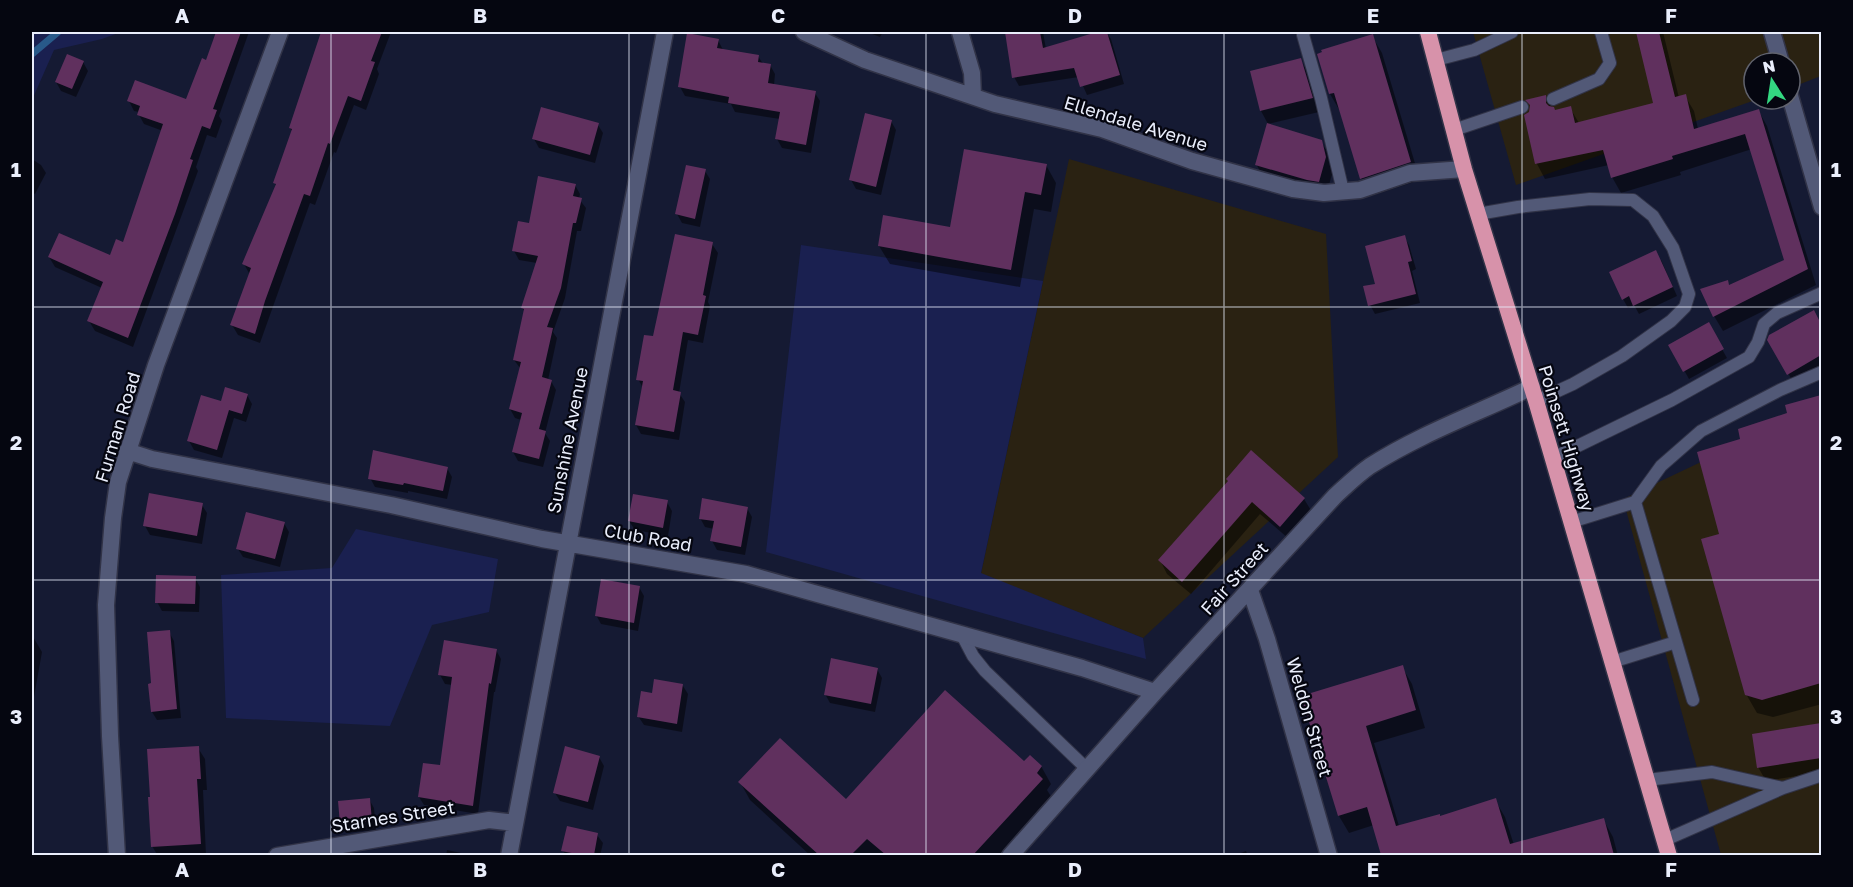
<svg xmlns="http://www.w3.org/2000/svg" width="1853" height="887" font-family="'Golos Text',sans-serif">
	<rect width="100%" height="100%" fill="#151a33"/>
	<path fill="#2a2212" d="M1473 32H1821V76L1790 88V63H1754V99H1758L1516 185Z
		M1069 159 1326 234 1338 457 1143 638 981 574Z
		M1821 405V855H1721L1623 499Z"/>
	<path fill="#1a2050" d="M32 32H121L102 39 54 50 32 100Z
		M801 245 1043 281 981 573 1143 638 1146 659 766 552Z
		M356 529 498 559 489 612 432 625 390 726 226 718 221 575 332 568Z"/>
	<path fill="#0007" d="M217 32H249L219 116 222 121 216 138 207 135 196 167 198 171 133 347 95 331 89 321 102 288 55 267 49 257H111L124 244 163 131 144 124 139 115V112L134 111 129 101H187L206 62Z
		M332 32H391L377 69 379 74 366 110 354 105 336 153 334 152 315 205 310 203 260 343 238 335 232 325 250 275 244 264 276 186 275 183 292 131 290 128Z
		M867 32H883L880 37Z
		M1007 32H1043L1046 49 1106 32 1111 39 1124 84 1087 95 1079 77 1019 86 1014 77Z
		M1638 32H1663L1679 98 1685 96 1694 111 1698 129 1758 110 1767 126 1816 285 1723 331 1714 316 1730 286 1786 261 1752 149 1680 172 1681 175 1621 193 1612 177 1609 165 1545 179 1537 164 1530 113 1532 108 1528 101 1545 97 1555 111 1570 108 1579 123 1655 104Z
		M1372 36 1382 53 1420 180 1371 196 1361 178 1340 111 1330 94 1319 55Z
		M718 40 723 50 758 56 763 64 770 65 775 74 774 85 815 93 820 101 811 153 782 148 777 139 780 119 735 112 731 104 685 96 680 87Z
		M1300 59 1308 73 1319 112 1268 124 1261 111 1251 72Z
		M83 62 88 71 76 97 61 91 56 82Z
		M891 121 896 130 881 195 856 189 851 180Z
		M598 125 603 133 595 163 539 148 534 139Z
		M1321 141 1329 155 1333 171 1326 195 1264 178 1256 164Z
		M32 159 41 165 46 173 35 194 32 192Z
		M1046 165 1056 183 1051 212 1034 209 1020 287 890 264 879 246 951 228Z
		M705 171 710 179 700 227 682 223 677 214Z
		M575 185 580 194 579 199 586 208 581 231H577L565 298 553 332 557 338 548 380 551 381 556 390 545 433 550 441 543 467 518 461 513 452 521 420 515 418 510 409 520 368 514 360 525 312 522 308 537 263 519 260 514 251 530 225Z
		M1404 237 1409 245 1416 269 1412 271 1420 303 1375 314 1370 305 1377 285Z
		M712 244 718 253 708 302 710 306 703 343 688 340 679 393 685 402 679 440 641 434 636 425 643 388 638 379Z
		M1661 260 1677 296 1639 314 1634 305 1628 308 1623 299Z
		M1813 312 1822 327V372L1796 387 1769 340Z
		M1708 324 1727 358 1689 379 1670 345Z
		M247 395 252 404 246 422 234 418 222 458 194 450 189 441 222 403Z
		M1822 397V704L1773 717 1757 713 1746 694 1721 535 1742 440 1788 414 1787 406Z
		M1251 452 1304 499 1312 512 1289 539 1260 514 1191 594 1167 574 1160 560 1229 482Z
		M447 468 452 477 447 499 408 491V493L375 487 370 478Z
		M667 502 672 511 668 536 635 530 629 521Z
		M202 505 207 513 202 544 150 535 145 526Z
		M747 508 752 517 745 555 717 550 712 541 714 529 705 527 700 518Z
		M284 523 289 532 280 567 243 557 238 549Z
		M195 578 200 587 199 612 162 611 157 602Z
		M639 587 644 596 638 631 601 624 596 615Z
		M169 632 174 641 181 718 157 720 152 712Z
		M32 635 42 652 32 708Z
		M496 650 501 659 495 692H494L478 814 424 805 419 797 441 767 453 685 445 684 440 675Z
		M1402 667 1412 684 1425 728 1374 743 1399 826 1440 818 1495 800 1505 817 1514 845 1603 819 1613 837 1618 856H1382L1374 825 1349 833 1339 816 1303 697Z
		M877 669 882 678 875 712 830 703 825 694Z
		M683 686 688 694 682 732 644 725 638 716 653 695Z
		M1822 725V772L1766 781 1758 767 1754 735Z
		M198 748 205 759 207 790H203L206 855 158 856 152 846Z
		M599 757 604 766 593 810 560 801 555 793Z
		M1024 763 1041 766 1051 784 1047 790 1052 798 999 856H811L750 800 740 782 846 801Z
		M369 799 374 808 376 830 346 833 341 824 339 802Z
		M597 835 603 843 600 856H566L563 850Z
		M447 850 475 856H446Z
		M1246 851 1248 856H1233Z"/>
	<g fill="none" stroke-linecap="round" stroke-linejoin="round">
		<path stroke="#285989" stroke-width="7" d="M32 54 58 32"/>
	</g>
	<path fill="#60305e" d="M216 32H241L213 109 217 110 210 129 202 126 190 159 193 160 175 214 128 338 87 321 103 282 48 257 59 233 110 255 116 239 123 242 163 124 137 115 140 106 127 101 135 80 186 99 202 58 206 60Z
		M321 32H382L371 61 375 62 361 101 348 96 330 144 328 143 310 196 304 194 265 301 255 334 230 325 251 268 242 264 276 184 273 183 292 129 289 128Z
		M1005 32H1040L1043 48 1097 32H1107L1120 75 1080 87 1074 68 1012 78Z
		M1636 32H1659L1675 97 1686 94 1694 129 1759 109 1808 269 1713 317 1700 289 1728 280 1729 285 1784 260 1745 134 1672 156 1673 159 1611 178 1603 150 1535 164 1524 115 1529 112 1530 105 1525 100 1546 95V103L1549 106 1554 107 1555 110 1571 106 1575 123 1653 103Z
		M687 33 719 39 717 48 759 55 758 62 771 64 768 83 816 91 806 145 775 139 780 112 728 103 729 97 678 87Z
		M1373 34 1411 162 1360 179 1334 93 1329 94 1317 54 1322 52 1321 50Z
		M67 54 84 61 72 89 55 82Z
		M1301 58 1313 98 1260 111 1250 71Z
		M541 107 599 123 590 155 532 139Z
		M865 113 892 120 876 187 849 180Z
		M1267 123 1322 140 1326 157 1319 182 1307 180 1255 165Z
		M964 149 1047 164 1041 195 1025 192 1011 270 878 246 883 215 950 227Z
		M686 165 706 169 695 219 675 214Z
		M538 176 576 184 573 196 582 198 576 223H573L561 288 547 327 553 328 542 377 552 380 539 429 546 431 539 459 512 452 522 413 509 409 521 362 513 360 524 309 521 308 538 256 512 251 518 221 529 223Z
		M675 234 713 242 703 295 706 296 698 335 683 332 673 390 681 392 674 432 635 425 643 381 636 380 644 335 653 336Z
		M1405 235 1412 261 1408 262 1416 294 1368 306 1363 286 1375 284 1365 246Z
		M1656 250 1673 287 1633 306 1629 296 1622 300 1609 272Z
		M1814 310 1821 324V355L1787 375 1767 340 1769 335Z
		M1709 322 1724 349 1683 372 1668 345Z
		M225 387 248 394 242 414 229 410 217 450 187 441 201 395 221 401Z
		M1821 395V683L1762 700 1745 695 1701 539 1719 534 1697 452 1740 439 1738 429 1787 413 1785 405Z
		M373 450 448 467 443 491 404 483 403 485 368 479Z
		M1251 450 1305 498 1280 527 1252 502 1182 582 1158 560 1228 481 1226 479Z
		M149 493 203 503 197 536 143 526Z
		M633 494 668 500 663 528 628 521Z
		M702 498 748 507 741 547 710 541 714 521 699 519Z
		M246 512 285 522 275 559 236 549Z
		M156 575 196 576 195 604 155 603Z
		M601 579 640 586 634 623 595 616Z
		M170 630 177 709 151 712 148 684 151 683 147 632Z
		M444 640 497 649 491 684 489 683 473 806 418 797 423 763 440 765 452 677 438 675Z
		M831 658 878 668 871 704 824 695Z
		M1403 665 1416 710 1366 726 1396 826 1440 814V816L1496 798 1510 844 1604 818 1614 855H1381L1367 807 1338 816 1301 696Z
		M654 679 683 684 677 724 637 717 641 691 652 693Z
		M945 690 1024 761 1030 755 1042 766 1037 773 1043 779 973 855H886L867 839 851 855H819L738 782 780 738 846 799Z
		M1821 723V758L1757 768 1752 734Z
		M199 746 201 779H197L201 844 151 847 148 797H150L147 749Z
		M565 746 600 756 588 802 553 793Z
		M370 798 372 821 340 824 338 801Z
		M567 826 598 833 594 855H582L561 851Z"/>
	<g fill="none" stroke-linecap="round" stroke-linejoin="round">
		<defs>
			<path id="service" d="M1304 32 1303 35 1321 98 1343 191
				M1436 60 1474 50 1512 32
				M1553 99 1599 79 1610 63 1601 32
				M1454 130 1522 107
				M1478 214 1518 207 1590 199 1633 200 1653 216 1673 248 1689 294 1685 307 1671 321 1622 356 1573 384 1536 401
				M1553 458 1672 400 1749 357 1758 342 1764 324 1777 313 1822 293
				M1571 522 1635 502
				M962 635 973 656 985 671 1087 769
				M1612 662 1676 642
				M1693 700 1635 502 1661 466 1701 431 1780 390 1822 372
				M1647 780 1712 772 1783 788
				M1665 840 1783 788 1822 775"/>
			<path id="minor" d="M804 32 865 60 995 104 1102 129 1192 161 1293 189 1324 193 1360 190 1410 173 1464 169
				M960 32 972 73 973 96
				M1772 32 1781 63
				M1790 96 1822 207
				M127 451 152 459 391 505 542 539 746 574 1082 668 1155 692
				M1250 590 1267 639 1329 856
				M117 856 110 736 106 605 113 518 118 482 156 365 280 32
				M277 856 489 820 515 823
				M509 856 665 32
				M1010 856 1155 692 1335 496C1346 486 1357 475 1370 466 1420 434 1478 413 1532 387"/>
			<path id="trunk" d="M1428 32 1464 169 1536 401 1669 856"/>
		</defs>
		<use href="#service" stroke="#313347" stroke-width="14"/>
		<use href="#minor" stroke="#313347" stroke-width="19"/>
		<use href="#trunk" stroke="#313347" stroke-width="19"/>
		<use href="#service" stroke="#525977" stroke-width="12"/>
		<use href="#minor" stroke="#525977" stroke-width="16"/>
		<use href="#trunk" stroke="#d792aa" stroke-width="16"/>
	</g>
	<path fill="none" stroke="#eaeefc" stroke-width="1.5" stroke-opacity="0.55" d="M331 32V856M629 32V856M926 32V856M1224 32V856M1522 32V856M32 307H1822M32 580H1822"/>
	<g text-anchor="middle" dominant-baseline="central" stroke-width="4.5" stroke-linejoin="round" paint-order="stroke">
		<g font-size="18" fill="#eaeefc" stroke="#050610">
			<text transform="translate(1136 123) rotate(17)">Ellendale Avenue</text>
			<text transform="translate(117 427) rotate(-73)">Furman Road</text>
			<text transform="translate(1567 438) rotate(73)">Poinsett Highway</text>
			<text transform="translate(567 440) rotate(-79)">Sunshine Avenue</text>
			<text transform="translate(648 537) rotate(10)">Club Road</text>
			<text transform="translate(1234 578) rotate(-48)">Fair Street</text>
			<text transform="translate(1310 717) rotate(74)">Weldon Street</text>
			<text transform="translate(393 816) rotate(-9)">Starnes Street</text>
		</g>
	</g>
	<rect width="1853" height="887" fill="none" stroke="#050610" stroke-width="66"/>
	<g transform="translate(1772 81) rotate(348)"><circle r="28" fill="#050610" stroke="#61636e" stroke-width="1.5"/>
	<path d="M0-4.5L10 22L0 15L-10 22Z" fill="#33d881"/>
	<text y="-9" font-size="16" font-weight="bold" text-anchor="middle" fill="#eaeefc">N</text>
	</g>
	<rect x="33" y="33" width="1787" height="821" fill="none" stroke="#eaeefc" stroke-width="2"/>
	<g font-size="20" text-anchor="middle" font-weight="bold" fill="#eaeefc">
		<text x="182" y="23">A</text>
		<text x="480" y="23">B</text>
		<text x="778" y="23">C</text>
		<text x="1075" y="23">D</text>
		<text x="1373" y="23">E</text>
		<text x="1671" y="23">F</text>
		<text x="16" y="177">1</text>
		<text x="1836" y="177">1</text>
		<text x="16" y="450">2</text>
		<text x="1836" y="450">2</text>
		<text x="16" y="724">3</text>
		<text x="1836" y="724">3</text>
		<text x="182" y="877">A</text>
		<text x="480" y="877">B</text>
		<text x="778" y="877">C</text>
		<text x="1075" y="877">D</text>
		<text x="1373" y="877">E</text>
		<text x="1671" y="877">F</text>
	</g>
</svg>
